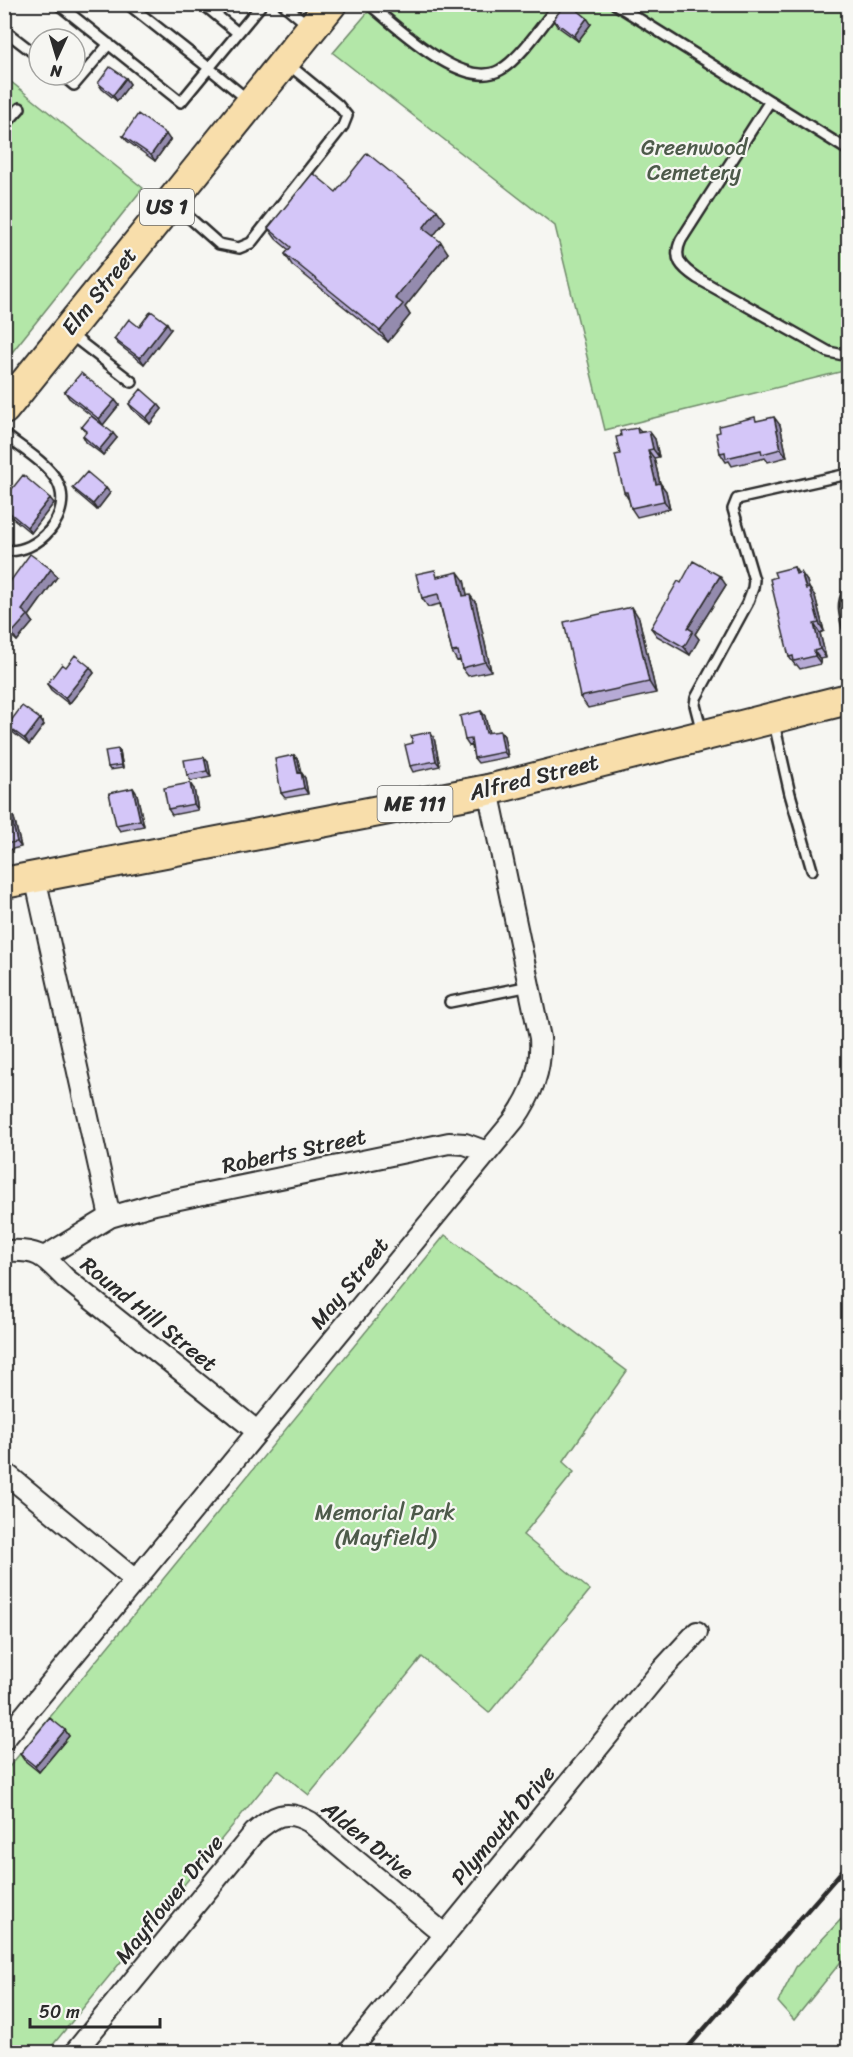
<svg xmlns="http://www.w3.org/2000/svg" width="853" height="2057" font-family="Sriracha,sans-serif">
	<rect width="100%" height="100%" fill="#f6f6f2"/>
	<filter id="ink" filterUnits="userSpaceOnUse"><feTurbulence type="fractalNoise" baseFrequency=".0167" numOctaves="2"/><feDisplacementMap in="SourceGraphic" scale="12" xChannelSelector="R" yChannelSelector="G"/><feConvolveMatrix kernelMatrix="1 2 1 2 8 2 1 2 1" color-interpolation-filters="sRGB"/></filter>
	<g filter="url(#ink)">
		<path fill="#b3e7a8" stroke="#6f896a" stroke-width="1.5" d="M374 5H848V370L605 430 555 226 333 53Z
			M5 77 143 188 5 361Z
			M445 1235 627 1371 563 1462 574 1472 523 1535 590 1590 489 1713 422 1657 309 1795 278 1770 47 2052H5V1772Z
			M848 1912V1953L794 2020 778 2002 796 1967Z"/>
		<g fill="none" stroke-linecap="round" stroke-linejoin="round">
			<defs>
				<path id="lane" d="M58 4 181 102 209 68 128 4
					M203 4 238 33
					M283 4 308 25
					M369 4C397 27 463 91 500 70 520 59 544 23 559 4
					M615 4 848 150
					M4 30 39 57
					M62 75 74 85 109 44
					M248 100 209 68 262 4
					M770 101 681 240C672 259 682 268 697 278L829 352 848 356
					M4 126 20 108
					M174 204 219 244 239 248 251 243 343 126 347 116 338 105 288 64
					M70 334 132 382
					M4 434C21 448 46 462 57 481 75 513 38 556 4 550
					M848 593C842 604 845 615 848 627
					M774 723 790 794 812 870
					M702 732 695 705 696 698 747 604 753 588 754 580 733 509 737 499 848 474
					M450 1002 530 986"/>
				<path id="street" d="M35 877 110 1217
					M4 1251C38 1249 43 1255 65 1278L258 1432
					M44 1257 110 1217 155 1204 449 1143 465 1144 487 1152
					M4 1472 135 1580
					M4 1740 514 1120C532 1094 542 1070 540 1038L488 790
					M75 2052 254 1833C273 1816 286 1808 310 1822L444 1934
					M349 2052 660 1672 697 1632"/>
				<path id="primary" d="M4 409 331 4
					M4 883 488 790 848 699"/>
			</defs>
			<use href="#lane" stroke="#2b2b2b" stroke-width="14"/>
			<use href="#street" stroke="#2b2b2b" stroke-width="24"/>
			<use href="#primary" stroke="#2b2b2b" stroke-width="34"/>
			<use href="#lane" stroke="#f6f6f2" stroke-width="9"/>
			<use href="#street" stroke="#f6f6f2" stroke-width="20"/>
			<use href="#primary" stroke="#f8deab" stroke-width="30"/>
			<path stroke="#2b2b2b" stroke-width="4.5" d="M684 2052 848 1864"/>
		</g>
		<path fill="#b6aad5" stroke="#2b2b2b" stroke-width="1.5" d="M553 20 591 24 578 41 557 26Z
			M126 78 130 84 117 101 102 89 98 83Z
			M123 136 170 140 155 161 127 141Z
			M336 192 445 221 433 236 448 253 405 307 410 315 388 342 292 265 285 254 289 250 276 239 268 228Z
			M139 327 171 329 144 364 118 344 114 339Z
			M65 392 115 400 119 405 103 425 69 398Z
			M129 404H158L162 409 150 424 133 410Z
			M757 421 780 425 787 457 768 462 765 458 732 466 729 461 726 462 720 453Z
			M82 427 117 438 103 455 86 442 83 436 86 432Z
			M637 428 641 432 649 431 655 439 659 457 654 458 660 483 666 491 670 509 637 517 631 508 629 500 624 492 621 436Z
			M73 488H106L110 493 97 510 77 493Z
			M4 499 54 503 31 533 4 511Z
			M794 567 798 573 807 581 809 588 815 596 824 631 820 633 826 658 820 659 821 664 800 669 797 665H795L789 657 776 577Z
			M439 576 464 580 467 595 476 603 491 671 468 676 462 668 460 660 457 661 452 652 440 604 428 607 422 598Z
			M57 577 29 616 33 622 17 641 4 630V590Z
			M681 583 726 585 695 634 699 639 690 655 657 636 651 628Z
			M639 618 656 693 588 708 580 697Z
			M66 667H90L94 673 69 704 51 690 47 684Z
			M481 711 485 716 489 733 500 731 504 736 508 757 478 763 474 758 472 745 469 746 465 740Z
			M40 719 44 725 29 745 11 731 7 726Z
			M434 738 440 766 413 772 410 766Z
			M120 752 123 768 110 770 108 767Z
			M294 755 298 760 301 772 305 778 308 794 285 798 281 793Z
			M208 762 211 777 191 781 187 775Z
			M133 788 137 794 144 826 120 831 116 825Z
			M194 789 198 810 172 815 168 809Z
			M4 814 14 818 21 847 4 851Z
			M65 1730 69 1736 39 1772 24 1760 20 1754Z"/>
		<path fill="#948bae" stroke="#2b2b2b" stroke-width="1.5" d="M587 18 591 24 578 41 574 36Z
			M126 78 130 84 117 101 113 95Z
			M166 134 170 140 155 161 151 155Z
			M437 210 445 221 431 239 423 228Z
			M441 242 448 253 405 307 410 315 388 342 380 331 395 298Z
			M167 323 171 329 144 364 140 358Z
			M115 400 119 405 103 425 99 419Z
			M158 404 162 409 150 424 146 418Z
			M774 417 780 425 787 457 781 449Z
			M649 431 655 439 659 457 653 449Z
			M113 433 117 438 103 455 99 450Z
			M648 450 654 458 662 492 656 484Z
			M660 483 666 491 670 509 664 501Z
			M106 488 110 493 97 510 93 504Z
			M50 498 54 503 31 533 27 527Z
			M51 569 57 577 29 616 33 622 17 641 12 633 22 610Z
			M458 572 464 580 469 604 463 596Z
			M801 572 807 581 811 597 806 589Z
			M720 576 726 585 695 634 699 639 690 655 684 647 688 628Z
			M809 588 815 596 824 631 819 623Z
			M470 595 476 603 491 671 485 662Z
			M632 607 639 618 656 693 649 682Z
			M814 624 820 633 826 658 820 649Z
			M814 651 820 659 821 664 815 656Z
			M90 667 94 673 69 704 65 698Z
			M481 711 485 716 490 739 486 733Z
			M40 719 44 725 29 745 25 739Z
			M500 731 504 736 508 757 504 752Z
			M430 732 434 738 440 766 436 761Z
			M118 749 120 752 123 768 121 765Z
			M294 755 298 760 302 779 298 773Z
			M204 757 208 762 211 777 207 771Z
			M301 772 305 778 308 794 304 788Z
			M190 783 194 789 198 810 194 804Z
			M133 788 137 794 144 826 140 820Z
			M10 812 14 818 21 847 17 842Z
			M65 1730 69 1736 39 1772 35 1766Z"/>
		<path fill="#d4c6f8" stroke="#2b2b2b" stroke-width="1.5" d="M565 4H570L587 18 574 36 553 20Z
			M110 67 126 78 113 95 98 83Z
			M138 114 166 134 151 155 123 136Z
			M367 153 437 210 423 228 441 242 395 298 403 304 380 331 285 254 291 247 268 228 313 173 336 192Z
			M151 311 167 323 140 358 114 339 129 319 139 327Z
			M81 373 115 400 99 419 65 392Z
			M141 389 158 404 146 418 129 404Z
			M91 416 113 433 99 450 83 436 87 431 82 427Z
			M755 417 756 421 774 417 781 449 762 454 761 450 726 458 725 452 720 453 716 433 720 432 719 426Z
			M637 428 638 433 649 431 653 449 648 450 656 484 660 483 664 501 631 508 627 492H624L615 455 620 454 616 437 621 436 620 431Z
			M87 472 106 488 93 504 73 488Z
			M23 475 50 498 27 527 4 508V499Z
			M30 554 51 569 22 610 28 615 12 633 4 627V590Z
			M693 561 720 576 688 628 693 631 684 647 651 628 678 581 681 583Z
			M794 567 796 574 801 572 806 589 809 588 819 623 814 624 820 649 814 651 815 656 794 661 793 656 789 657 770 579 776 577 774 572Z
			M435 570 437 577 458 572 463 596 470 595 485 662 462 668 458 651 452 652 438 594 422 598 416 574Z
			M632 607 649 682 580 697 564 622Z
			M75 655 90 667 65 698 47 684 62 664 66 667Z
			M22 706 40 719 25 739 7 726Z
			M481 711 486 733 500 731 504 752 474 758 471 739 465 740 460 716Z
			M430 732 436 761 410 766 405 745 413 743 411 736Z
			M118 749 121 765 108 767 105 751Z
			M294 755 298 773 301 772 304 788 281 793 275 759Z
			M204 757 207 771 187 775 184 760Z
			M190 783 194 804 168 809 164 788Z
			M133 788 140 820 116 825 109 793Z
			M10 812 17 842 4 844V814Z
			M50 1718 65 1730 35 1766 20 1754Z"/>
	</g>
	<g text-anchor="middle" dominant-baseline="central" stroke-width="4.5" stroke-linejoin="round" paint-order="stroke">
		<g fill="#f6f6f2" stroke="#686867" stroke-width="1.5">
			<rect x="140" y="189" width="54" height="36" rx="4.5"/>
			<rect x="377.5" y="786" width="75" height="36" rx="4.5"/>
		</g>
		<g font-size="21" font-weight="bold" fill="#2b2b2b">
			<text x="167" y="207">US 1</text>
			<text x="415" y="804">ME 111</text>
		</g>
		<g font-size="22" fill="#4d5a4a" stroke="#f6f6f2">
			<text x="694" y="147">Greenwood<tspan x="694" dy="25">Cemetery</tspan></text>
			<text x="385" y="1512">Memorial Park<tspan x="385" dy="25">(Mayfield)</tspan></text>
		</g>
		<g font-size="22" fill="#2b2b2b" stroke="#f6f6f2">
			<text transform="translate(99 291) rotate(-51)">Elm Street</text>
			<text transform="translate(534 777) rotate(-14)">Alfred Street</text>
			<text transform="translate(294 1151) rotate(-12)">Roberts Street</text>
			<text transform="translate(349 1283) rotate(-51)">May Street</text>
			<text transform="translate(149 1314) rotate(39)">Round Hill Street</text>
			<text transform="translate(503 1825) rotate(-50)">Plymouth Drive</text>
			<text transform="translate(368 1840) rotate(39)">Alden Drive</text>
			<text transform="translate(169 1899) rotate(-51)">Mayflower Drive</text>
		</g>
	</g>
	<rect width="853" height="2057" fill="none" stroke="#f6f6f2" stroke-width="24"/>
	<rect x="12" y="12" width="829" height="2033" fill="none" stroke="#2b2b2b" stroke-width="2" filter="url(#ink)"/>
	<g transform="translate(57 57) rotate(184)"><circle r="28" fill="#f6f6f2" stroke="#a5a5a2" stroke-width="1.5"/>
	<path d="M0-4.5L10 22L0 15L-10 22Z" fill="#2b2b2b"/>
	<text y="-9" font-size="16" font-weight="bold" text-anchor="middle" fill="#2b2b2b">N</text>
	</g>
	<path d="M30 2018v9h130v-9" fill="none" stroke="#2b2b2b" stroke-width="3"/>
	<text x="39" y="2018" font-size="18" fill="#2b2b2b" stroke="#f6f6f2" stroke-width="4.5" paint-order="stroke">50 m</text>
</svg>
